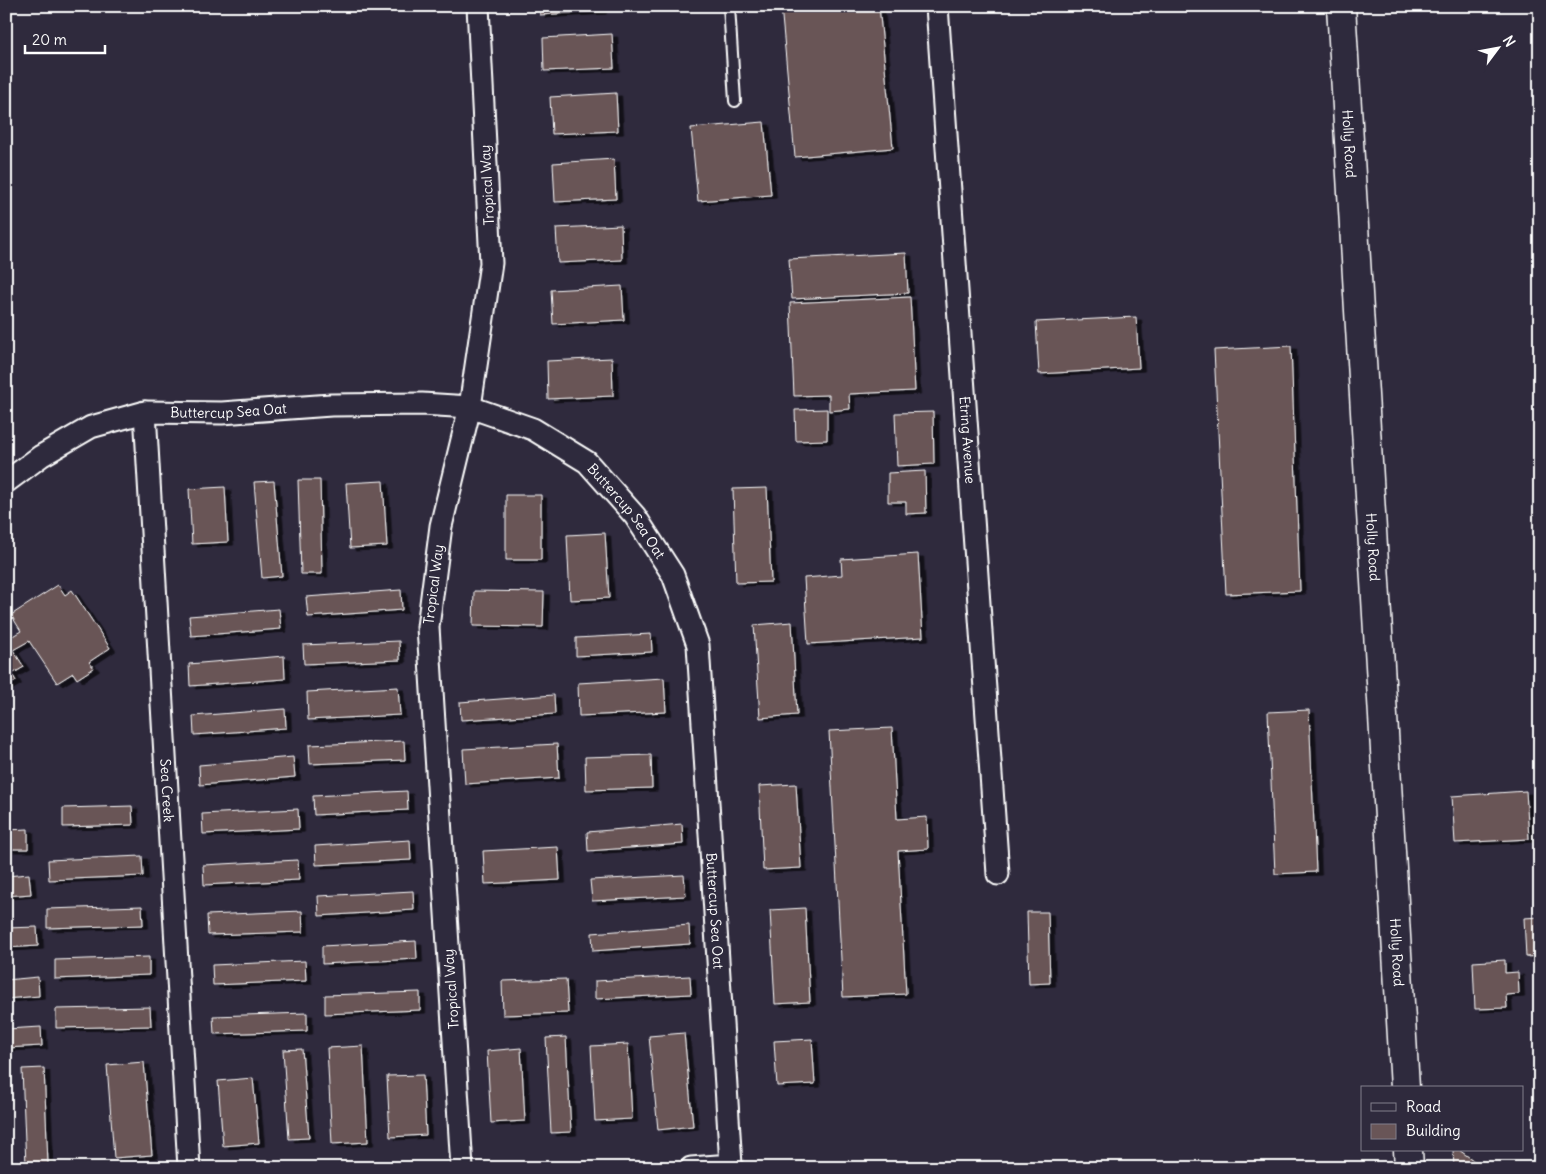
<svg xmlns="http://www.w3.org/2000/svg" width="1546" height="1174" font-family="Delius,sans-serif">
	<defs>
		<filter id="shadow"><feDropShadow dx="5.5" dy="3" stdDeviation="0" flood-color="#0009"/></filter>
	</defs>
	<rect width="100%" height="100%" fill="#2f2a3d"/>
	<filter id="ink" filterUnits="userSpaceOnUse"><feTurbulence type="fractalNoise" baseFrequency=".02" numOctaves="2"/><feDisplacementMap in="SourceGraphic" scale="10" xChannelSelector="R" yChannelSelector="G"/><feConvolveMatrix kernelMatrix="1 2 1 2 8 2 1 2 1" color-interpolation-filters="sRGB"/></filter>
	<g filter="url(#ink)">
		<path fill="#695557" stroke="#fff" filter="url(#shadow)" d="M539 6H601V11L540 15Z
			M781 6H879L893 148 795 157Z
			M612 34 614 68 544 71 543 38Z
			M616 93 618 131 552 134 550 97Z
			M764 122 771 195 698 201 691 128Z
			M614 159 616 199 555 202 553 163Z
			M621 225 622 260 558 263 556 228Z
			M906 253 908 293 792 299 789 259Z
			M622 286 624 320 553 324 551 290Z
			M910 297 915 391 849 394 850 409 829 411V395L794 396 790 303Z
			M1136 317 1139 368 1039 374 1036 322Z
			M1291 346 1300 591 1226 594 1214 350Z
			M612 358 613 396 548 399 547 361Z
			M827 409V440L796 441 795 410Z
			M933 412 934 464 897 466 895 413Z
			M925 471 926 513 906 514V502H888V473Z
			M298 480H320L322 574H301Z
			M274 481 282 576 262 578 254 482Z
			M383 481 387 546 350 548 346 483Z
			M225 487 228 542 192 544 189 489Z
			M767 488 771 582 736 583 733 489Z
			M506 495H541V560H506Z
			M605 533 609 598 570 600 567 535Z
			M918 554 923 637 808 644 804 578 842 575 841 559Z
			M58 585 65 595 72 590 110 648 89 662 94 668 77 679 73 673 57 683 29 641 13 650 24 667 12 674 16 681 6 687V640L21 631 11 615Z
			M401 590 402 610 308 617 306 597Z
			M474 591 544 592 543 627 473 626Z
			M279 609 281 629 191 636 189 616Z
			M792 622 797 715 760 718 754 625Z
			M651 634 652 652 576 656V638Z
			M399 641 400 660 304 664 303 645Z
			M284 656 285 679 190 686 189 664Z
			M664 678 666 712 579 716 578 683Z
			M398 687 400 715 308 720 307 692Z
			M554 695 555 714 461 720 460 702Z
			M285 709 286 728 194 735 193 716Z
			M1309 710 1316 872 1275 874 1268 712Z
			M892 728 897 819 927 817 928 849 898 851 906 994 843 997 829 731Z
			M404 741 405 760 310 764 309 745Z
			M557 744 559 778 465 784 463 749Z
			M651 755 652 788 586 790 585 757Z
			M293 757 295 777 200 785 199 765Z
			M796 784 801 868 763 870 759 786Z
			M407 791 408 810 314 815 313 796Z
			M1526 791 1529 839 1455 843 1452 796Z
			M132 806 133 825 63 827V808Z
			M298 809 299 829 203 834 202 814Z
			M682 824 683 844 588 851 587 832Z
			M28 829V849H6V830Z
			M410 840 411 860 316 865 315 846Z
			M558 847 560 880 485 884 483 851Z
			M142 856 143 876 49 880 48 860Z
			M298 860 299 880 204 885 203 865Z
			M29 874 31 894 6 896V876Z
			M684 875 686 896 592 901 590 880Z
			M413 891 414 910 319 916 318 896Z
			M142 906 143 925 47 928V909Z
			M805 908 810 1002 775 1004 770 910Z
			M302 911 303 932 208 935 207 915Z
			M1027 912H1048L1050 983 1029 984Z
			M1540 917V956L1526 957 1524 918Z
			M689 925 690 944 593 951 592 933Z
			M37 927 38 946 6 948V928Z
			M416 941 417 959 322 964V946Z
			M149 957V975L55 979V960Z
			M1505 960V973L1518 972 1519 994 1506 995 1507 1008 1475 1009 1473 962Z
			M305 961 306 981 213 985 212 965Z
			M690 976 691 994 595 999V981Z
			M38 977 39 996 6 999V980Z
			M566 979 568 1013 503 1015 502 981Z
			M420 992V1010L325 1014V995Z
			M150 1007 151 1026 56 1028V1009Z
			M307 1013V1031L214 1034 213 1016Z
			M41 1027 42 1046 6 1048V1029Z
			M684 1033 693 1126 658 1130 649 1036Z
			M566 1037 571 1132 551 1133 546 1038Z
			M812 1039 815 1084 777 1086 774 1041Z
			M628 1044 632 1119 595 1121 591 1046Z
			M363 1046 368 1142 332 1144 327 1048Z
			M521 1048 525 1121 491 1123 487 1051Z
			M302 1049 309 1138 289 1139 283 1050Z
			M144 1062 152 1155 114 1158 107 1065Z
			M44 1068 48 1164 26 1165 22 1069Z
			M423 1075 426 1135 390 1137 387 1076Z
			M253 1078 259 1143 223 1146 218 1081Z
			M1453 1150H1459L1484 1168H1454Z"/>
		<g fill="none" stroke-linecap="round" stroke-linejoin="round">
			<defs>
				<path id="service" d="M729 6 735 101"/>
				<g id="minor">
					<path id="s1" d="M937 6 998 874"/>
					<path id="s2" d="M145 412 189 1168"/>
					<path id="s3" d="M6 482 41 456 91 427 145 412 222 413 331 405 422 404 470 407 533 429 587 462 635 516 673 575 698 645 731 1165 691 1168"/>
					<path id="s4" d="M462 1168 428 627 441 526 470 407 491 263 478 6"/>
				</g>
				<g id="secondary">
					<path id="s5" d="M1341 6 1405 1088"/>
					<path d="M1408 1150 1409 1168"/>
				</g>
			</defs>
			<use href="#service" stroke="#fff" stroke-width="14"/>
			<use href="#minor" stroke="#fff" stroke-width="25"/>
			<use href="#secondary" stroke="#fff" stroke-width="31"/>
			<use href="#service" stroke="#2f2a3d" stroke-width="10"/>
			<use href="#minor" stroke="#2f2a3d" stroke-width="21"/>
			<use href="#secondary" stroke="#2f2a3d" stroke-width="28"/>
		</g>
	</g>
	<g text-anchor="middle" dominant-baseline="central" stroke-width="4" stroke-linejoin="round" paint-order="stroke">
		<g font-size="14" fill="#fff" stroke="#2f2a3d">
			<text stroke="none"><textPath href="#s5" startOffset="138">Holly Road</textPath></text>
			<text transform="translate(487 185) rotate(-93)">Tropical Way</text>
			<text stroke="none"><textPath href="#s3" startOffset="241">Buttercup Sea Oat</textPath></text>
			<text stroke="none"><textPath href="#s1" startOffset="435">Etring Avenue</textPath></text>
			<text stroke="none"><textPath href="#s3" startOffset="676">Buttercup Sea Oat</textPath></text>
			<text stroke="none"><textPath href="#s5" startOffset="542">Holly Road</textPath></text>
			<text stroke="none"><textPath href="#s4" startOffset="585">Tropical Way</textPath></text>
			<text stroke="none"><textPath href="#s2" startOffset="379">Sea Creek</textPath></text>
			<text stroke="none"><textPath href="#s3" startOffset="1096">Buttercup Sea Oat</textPath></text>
			<text stroke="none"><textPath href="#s5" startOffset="948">Holly Road</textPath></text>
			<text transform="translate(451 989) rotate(-94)">Tropical Way</text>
		</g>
	</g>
	<rect width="1546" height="1174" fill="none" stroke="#2f2a3d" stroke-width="25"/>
	<rect x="12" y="12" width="1521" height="1149" fill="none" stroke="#fff" stroke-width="2" filter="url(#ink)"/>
	<rect x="1361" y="1086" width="162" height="65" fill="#2f2a3d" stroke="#827f8b"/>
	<rect x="1371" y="1103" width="25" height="8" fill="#2f2a3d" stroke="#827f8b"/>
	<text x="1406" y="1112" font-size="15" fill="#ffffff">Road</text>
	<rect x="1371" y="1124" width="25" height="15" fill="#695557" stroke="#827f8b"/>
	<text x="1406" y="1136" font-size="15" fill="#ffffff">Building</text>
	<g transform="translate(1498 48) rotate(58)" stroke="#2f2a3d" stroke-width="4" paint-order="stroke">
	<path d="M0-4L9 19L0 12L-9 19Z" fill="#ffffff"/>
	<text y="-8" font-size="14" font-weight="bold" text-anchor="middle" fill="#ffffff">N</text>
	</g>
	<path d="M25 45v8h80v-8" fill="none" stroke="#ffffff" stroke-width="2.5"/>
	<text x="32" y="45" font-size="15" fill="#ffffff" stroke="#2f2a3d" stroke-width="4" paint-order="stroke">20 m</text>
</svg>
